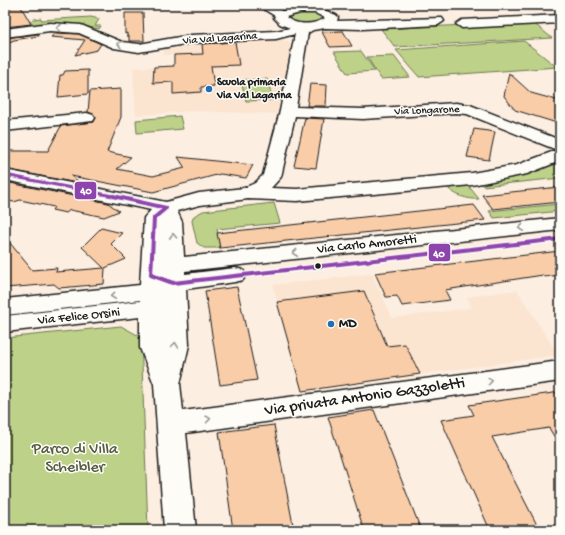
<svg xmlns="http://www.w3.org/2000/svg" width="565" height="535" font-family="'Gochi Hand',sans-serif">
	<rect width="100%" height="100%" fill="#fceee0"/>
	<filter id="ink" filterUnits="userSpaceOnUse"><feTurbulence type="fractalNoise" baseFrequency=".025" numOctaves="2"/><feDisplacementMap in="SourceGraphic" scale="8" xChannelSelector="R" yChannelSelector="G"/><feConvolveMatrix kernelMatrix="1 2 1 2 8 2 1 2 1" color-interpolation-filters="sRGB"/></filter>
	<g filter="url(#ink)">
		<path fill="#fbe4d0" d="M276 39 288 41 292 47 277 114 196 111 136 115 133 68 174 66V55H164V49H175L189 43Z
			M372 274 392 318 472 308 467 297 517 290 558 355 302 391 273 285Z"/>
		<path fill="#bdd288" stroke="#6c7752" d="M312 12 326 18 323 22C310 24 298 26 286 18L290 14Z
			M91 17 99 19 95 26H101L99 29 77 25 24 26 34 19 41 18V20Z
			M532 22 552 38 395 47 381 29Z
			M524 41 557 67 419 77 396 50Z
			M361 51 375 71 347 73 334 52Z
			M394 56 410 77 381 79 367 57Z
			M267 79 273 100 246 101 241 80Z
			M180 116 183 129 137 133 136 120Z
			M560 160V178L483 186 480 183 531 173Z
			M467 184 479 199C468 200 453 195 446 186Z
			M274 203 280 223 217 229 220 248H204L197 243 192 221 194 216 203 211Z
			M560 204V211L494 218 489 211Z
			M121 326 141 337 148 530H5V338Z"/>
		<path fill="#facda9" stroke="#1c1c1c" d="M20 5 31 24 5 27V12L13 6Z
			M125 13H143L144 41H129V36H127V33L125 34Z
			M343 31 352 46 330 47 322 32Z
			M56 33 79 34 101 44 97 50 75 55 85 40 51 37Z
			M38 34 39 36 14 40 5 44V38Z
			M235 42 239 65 211 66 214 86 201 87V92L173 94V82L153 83 154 67 174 66V55L203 54 202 44Z
			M88 70V94L58 97 60 75H63L65 71Z
			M509 73 531 93 560 101V124L515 110 504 96Z
			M310 84 327 85 326 106H307Z
			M121 89V117L107 152 131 157 117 169 153 176 185 168 178 157 253 165 246 178 220 174 153 192 71 176 82 184 5 169V151H48L61 126 94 122 96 117 93 114 88 112 90 91Z
			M305 118 324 119 316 168 294 166Z
			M474 129 495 132 489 160 467 157Z
			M5 182 108 203 119 211 104 217 70 210 66 213 52 210 54 207 20 200 14 202 5 200Z
			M560 187V202L493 209 482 195Z
			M474 205 485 220 220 248 217 233Z
			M101 228 122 233 111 244 126 259 105 268 104 284 59 288 54 284 5 288V237L32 270 57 268 56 272 104 268 82 247Z
			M560 251V275L544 277 543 275 445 290 450 300 402 306 397 296 386 297 375 273Z
			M237 287 257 380 220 385 205 291Z
			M364 291 387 346 405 344 420 374 302 391 277 302Z
			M560 392V446L549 428 492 437 537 525 507 530H490L441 420 474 415 469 405Z
			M374 410 421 530H364L328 417Z
			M274 425 294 530H233L219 432Z"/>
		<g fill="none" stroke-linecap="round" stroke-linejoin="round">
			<defs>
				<path id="minor" d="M257 5H271L282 11C305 5 315 5 336 15L338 17 337 21 442 18 444 21 438 25 362 29 325 28 313 30 308 33 296 107 363 109 456 103 470 105 560 140V161L527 174 472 185 297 201 248 199 200 205 177 211 182 222 184 257 560 218V230L185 271V274L235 268 243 270 246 275 243 280 235 282 186 289 189 345 180 384 183 411 560 361V381L186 433 196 530H164L154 384 140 348V317L5 332V316L140 301V300L5 315V299L140 285 144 218 151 210 5 180V170L166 202 199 193 244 188 255 183 263 175 280 111 295 34 276 39 191 43 139 52 114 48 79 33 50 31 5 37V29L50 23 81 25 122 42 139 44 191 35 276 31 290 28 280 24 274 18 275 16ZM300 13H315L325 18C315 25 296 26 286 17ZM456 113 467 114 557 150 517 165 472 173 297 189 271 188 281 177 295 116 363 119Z
					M560 15V23L462 28 456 24 462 20Z
					M87 113 93 115 95 118 93 121 5 131V121Z"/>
			</defs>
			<use href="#minor" stroke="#1c1c1c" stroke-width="3"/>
			<use href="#minor" fill="#fdfcf7" fill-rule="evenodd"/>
			<defs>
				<path id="bus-1-far1" d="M5 175 118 197"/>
				<path id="bus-1" d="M113 196 166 208
					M166 208 154 218 151 275 173 283 560 239"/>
			</defs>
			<use href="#bus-1-far1" stroke="#fdfcf7" stroke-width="5.5"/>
			<use href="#bus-1" stroke="#fdfcf7" stroke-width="7"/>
			<use href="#bus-1-far1" stroke="#8e44ad" stroke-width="3"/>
			<use href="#bus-1" stroke="#8e44ad" stroke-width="4"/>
		</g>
		<defs><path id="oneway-chevron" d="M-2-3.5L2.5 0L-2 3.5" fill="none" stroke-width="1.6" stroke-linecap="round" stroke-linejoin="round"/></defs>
		<g stroke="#989794">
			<use href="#oneway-chevron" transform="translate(59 28) rotate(-178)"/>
			<use href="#oneway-chevron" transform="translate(120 44) rotate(-165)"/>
			<use href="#oneway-chevron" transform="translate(521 228) rotate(174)"/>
			<use href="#oneway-chevron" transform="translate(173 236) rotate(-93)"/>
			<use href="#oneway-chevron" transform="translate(295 253) rotate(174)"/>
			<use href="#oneway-chevron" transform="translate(113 296) rotate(174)"/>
			<use href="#oneway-chevron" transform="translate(175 345) rotate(-83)"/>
			<use href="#oneway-chevron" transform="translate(490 381) rotate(-8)"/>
			<use href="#oneway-chevron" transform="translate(208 419) rotate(-8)"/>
		</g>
	</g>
	<g fill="#1f6fb2" stroke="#fdfcf7" stroke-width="1.5">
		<circle cx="209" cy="89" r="4"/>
		<circle cx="331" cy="324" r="4"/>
	</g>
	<circle fill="#1c1c1c" stroke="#fdfcf7" stroke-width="1.5" cx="318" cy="266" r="3.5"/>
	<g text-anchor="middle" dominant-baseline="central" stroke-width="3" stroke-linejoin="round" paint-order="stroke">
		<g font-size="11" fill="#1c1c1c" stroke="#fdfcf7">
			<text transform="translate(220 39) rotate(-4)">Via Val Lagarina</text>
			<text transform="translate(427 111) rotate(-2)">Via Longarone</text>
		</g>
		<g font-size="11" font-weight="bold" fill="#1c1c1c" stroke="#fdfcf7" text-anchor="start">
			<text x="217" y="83">Scuola primaria<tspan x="217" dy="13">Via Val Lagarina</tspan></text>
		</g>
		<g font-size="13" fill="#1c1c1c" stroke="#fdfcf7">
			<text transform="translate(367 245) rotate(-6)">Via Carlo Amoretti</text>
			<text transform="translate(79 317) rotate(-6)">Via Felice Orsini</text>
		</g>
		<g font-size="13" font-weight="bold" fill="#1c1c1c" stroke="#fdfcf7" text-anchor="start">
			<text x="339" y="324">MD</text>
		</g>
		<g font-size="16" fill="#1c1c1c" stroke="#fdfcf7">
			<text transform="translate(365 398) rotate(-8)">Via privata Antonio Gazzoletti</text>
		</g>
		<g font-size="16" fill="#545c42" stroke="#fdfcf7">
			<text x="75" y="450">Parco di Villa<tspan x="75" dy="18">Scheibler</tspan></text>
		</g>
	</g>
	<g stroke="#fdfcf7" stroke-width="1.5">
		<rect x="74" y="181" width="23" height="19" rx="4" fill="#8e44ad"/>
		<rect x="428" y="243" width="23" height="19" rx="4" fill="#8e44ad"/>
	</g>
	<g font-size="11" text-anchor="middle" font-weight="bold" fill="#fff">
		<text x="86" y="194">40</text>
		<text x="439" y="257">40</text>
	</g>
	<rect width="565" height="535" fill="none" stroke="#fdfcf7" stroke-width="20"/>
	<rect x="10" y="10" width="545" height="515" fill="none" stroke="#1c1c1c" stroke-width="1.5" filter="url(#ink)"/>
</svg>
